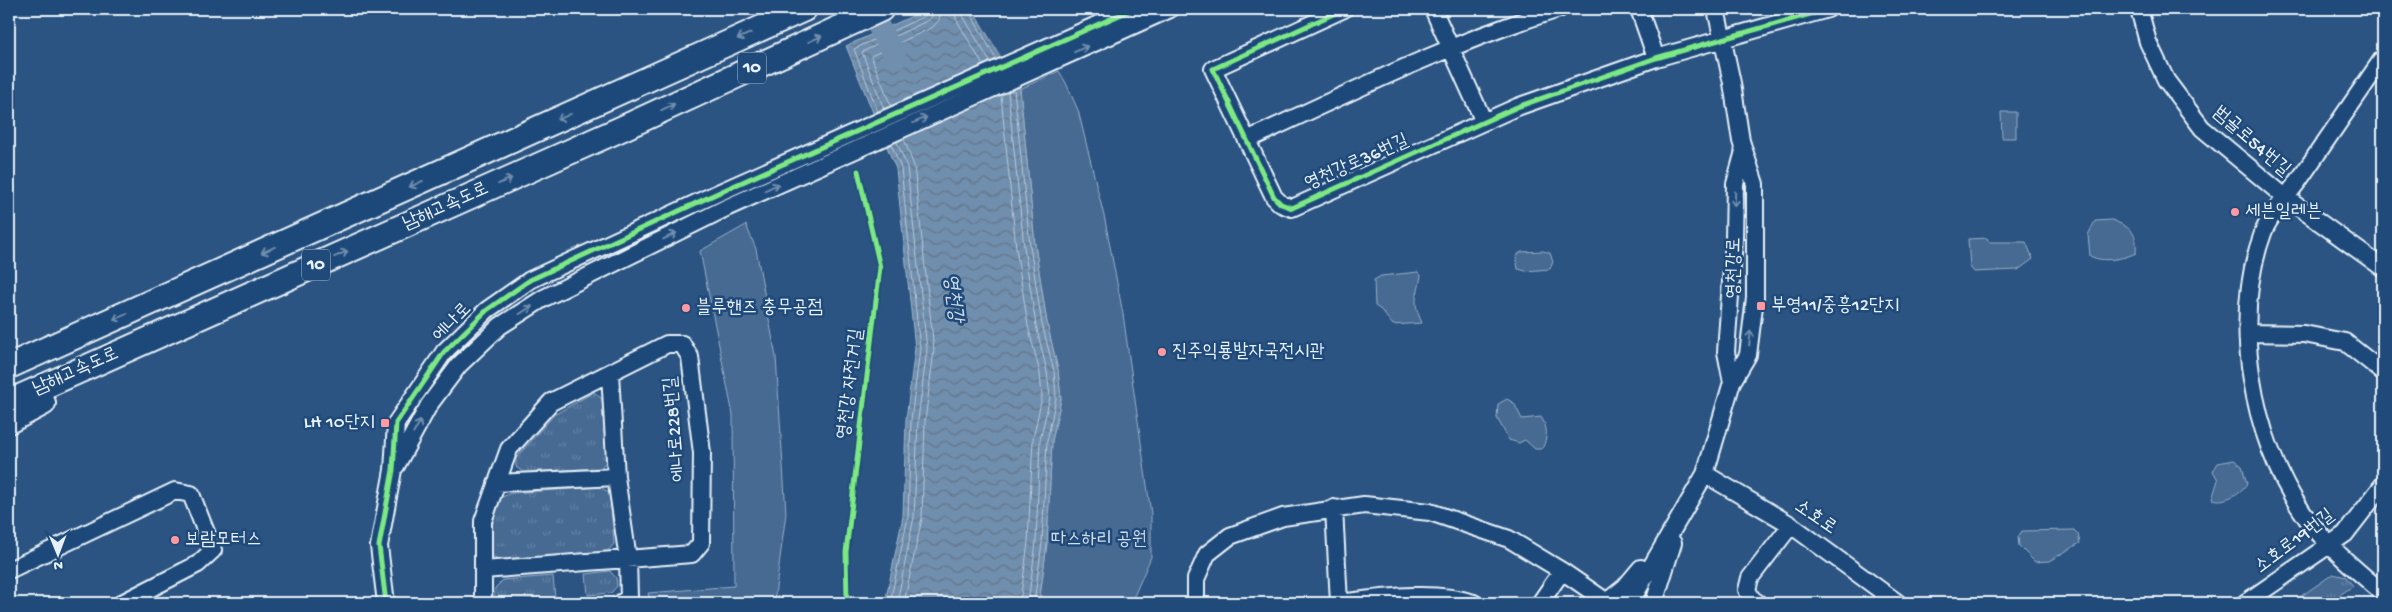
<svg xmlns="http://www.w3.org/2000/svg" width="2392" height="612" font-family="'Gochi Hand','Poor Story',sans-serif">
	<defs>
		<pattern id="grass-tufts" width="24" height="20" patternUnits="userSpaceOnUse" patternTransform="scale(1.25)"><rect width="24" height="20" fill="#476b93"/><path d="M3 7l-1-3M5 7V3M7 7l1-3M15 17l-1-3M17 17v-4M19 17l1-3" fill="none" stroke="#6281a3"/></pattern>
		<pattern id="water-waves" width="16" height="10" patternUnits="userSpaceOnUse" patternTransform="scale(1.25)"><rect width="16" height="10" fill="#708ead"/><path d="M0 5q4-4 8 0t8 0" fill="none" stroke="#61768a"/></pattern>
	</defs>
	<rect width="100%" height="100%" fill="#2b5482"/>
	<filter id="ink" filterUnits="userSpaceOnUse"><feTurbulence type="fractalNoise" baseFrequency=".02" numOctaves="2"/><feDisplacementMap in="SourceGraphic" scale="10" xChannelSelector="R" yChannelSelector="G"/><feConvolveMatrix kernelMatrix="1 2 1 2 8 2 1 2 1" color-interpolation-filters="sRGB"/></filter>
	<g filter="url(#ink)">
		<path fill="url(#grass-tufts)" stroke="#98aec6" d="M594 392 602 399 608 460 600 468 523 472 516 467V458L554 415Z
			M601 487 610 494 614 544 607 552 503 562 491 555 492 525 500 498 511 493Z
			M610 571 616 578 617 586 611 593 588 595 586 574Z
			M2333 574 2346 577 2353 586 2328 603H2291Z
			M553 576 555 598 502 602 494 596 495 588 503 580Z"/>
		<path fill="#476b93" stroke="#98aec6" d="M1059 71 1066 83 1078 110 1105 220 1123 314 1151 514V557L1131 603H1039L1047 543 1052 441 1061 399 1058 370 1047 323 1035 245 1020 89Z
			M2001 112H2016V138H2002Z
			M2112 220C2131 228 2138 232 2136 253 2123 259 2103 263 2090 256L2088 235 2095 221Z
			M746 225 756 249 776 357 786 513 774 603H650L648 593 734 586 733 415 700 251Z
			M1987 238 1989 242H2026L2033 259 2018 270 1974 272 1970 267 1968 239Z
			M1543 251 1550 253 1553 262 1550 269 1526 271 1518 269 1516 256 1521 252Z
			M1418 272 1421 275C1418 299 1411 298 1422 323L1393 325 1381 310 1375 306 1374 280 1381 276Z
			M1507 399 1514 403 1522 419 1541 417C1548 428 1548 437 1542 449H1535L1525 440 1519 443 1509 440 1497 418 1498 404Z
			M2234 460 2242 466 2247 484C2239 494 2225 503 2212 499L2218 480 2213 471 2218 463Z
			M2074 530 2078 534 2080 543 2049 561 2035 562 2019 546 2018 537 2022 531Z"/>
		<path fill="url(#water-waves)" stroke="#a0b6cb" d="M928 9H972L1020 89 1035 245 1047 323 1058 370 1061 399 1052 441 1047 543 1039 603H885L903 516 906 419 915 348 896 169 846 46Z"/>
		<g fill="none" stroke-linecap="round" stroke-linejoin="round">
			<path stroke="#b8c9da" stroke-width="1" d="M954 9 956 19 983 65
				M961 9 963 16 990 62
				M968 9 996 59
				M1014 89 1030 246 1042 324 1054 371 1056 398 1047 441 1042 543 1034 603
				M1008 92 1024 247 1036 325 1047 372 1050 397 1040 440 1036 542 1028 603
				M1001 95 1016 248 1028 326 1040 373 1042 397 1033 439 1028 542 1020 603
				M891 106 871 56 933 27 939 20 942 9
				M884 109 862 52 929 20 933 15 934 9
				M878 112 854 49 925 16 928 9
				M904 139 914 166 934 350 925 421 922 518 904 603
				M890 603 908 517 911 420 920 349 901 168 891 144
				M897 603 914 517 918 420 927 349 907 167 897 142"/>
			<path stroke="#708ead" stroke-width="22" d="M869 9 896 58"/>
			<defs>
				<path id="minor" d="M1344 9 1213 69 1274 197 1281 204 1292 208 1517 107 1656 58 1828 9
					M1433 9 1484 122
					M1639 9 1656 58
					M2139 9 2148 42 2166 80 2202 128 2286 198 2383 268
					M2383 58C2355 99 2327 139 2299 180 2288 195 2269 216 2263 233 2231 320 2251 437 2303 513 2324 544 2355 569 2383 593
					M1247 140C1349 93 1451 42 1559 9
					M2248 333 2304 334 2345 342 2383 372
					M610 373 616 477 628 559 629 598 621 603
					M1732 382 1726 352 1734 239 1735 184 1744 151
					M396 466 429 405 459 365 500 326 544 298 728 207 1170 9
					M1705 474 1791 525 1898 603
					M496 483 616 477
					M1334 508 1339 603
					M9 570 175 491 191 494 213 550 198 564 122 603
					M483 570 692 554 701 543 702 453 690 357 682 344H667L551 402 509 449 483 521V603
					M386 603 379 546 393 470 396 423 444 352 487 310 530 280 720 192 1133 9
					M1196 603V579L1207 554 1230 536 1283 517 1364 505 1430 512 1509 539 1562 571 1607 602
					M1339 603C1380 598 1434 590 1474 603
					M1540 603 1562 571
					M1605 603 1625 587 1641 568
					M1630 603 1705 474 1732 382 1748 355 1755 298V184L1741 141 1732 83 1716 9
					M1654 603 1673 543
					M1758 603 1752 599 1747 590 1750 578 1791 525
					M2245 603 2345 534 2383 485"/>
				<path id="highway" d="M9 366 804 9
					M9 402 623 128 881 9
					M9 421 43 403"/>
			</defs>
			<use href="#minor" stroke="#e8f1f8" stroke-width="20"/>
			<use href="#highway" stroke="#e8f1f8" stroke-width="28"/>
			<use href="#minor" stroke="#1f4a7a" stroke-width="16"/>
			<use href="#highway" stroke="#1f4a7a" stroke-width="24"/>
			<defs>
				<path id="cycleway" d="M1344 9 1213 69 1274 197 1281 204 1292 208 1517 107 1656 58 1828 9
					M386 603 379 546 393 470 396 423 444 352 487 310 530 280 720 192 1133 9
					M847 603 846 552 880 267 858 171"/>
			</defs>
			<use href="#cycleway" stroke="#1f4a7a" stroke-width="8"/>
			<use href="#cycleway" stroke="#7ce984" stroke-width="5"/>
		</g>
		<defs><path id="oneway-shaft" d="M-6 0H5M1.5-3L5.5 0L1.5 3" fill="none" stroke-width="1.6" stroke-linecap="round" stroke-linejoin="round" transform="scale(1.25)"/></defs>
		<g stroke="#6f8dac">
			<use href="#oneway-shaft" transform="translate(744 36) rotate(156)"/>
			<use href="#oneway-shaft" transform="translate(815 39) rotate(-25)"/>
			<use href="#oneway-shaft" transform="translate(1081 49) rotate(-24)"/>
			<use href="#oneway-shaft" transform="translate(668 107) rotate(-25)"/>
			<use href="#oneway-shaft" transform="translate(564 117) rotate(156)"/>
			<use href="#oneway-shaft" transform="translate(920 120) rotate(-24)"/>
			<use href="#oneway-shaft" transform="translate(505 181) rotate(-24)"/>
			<use href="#oneway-shaft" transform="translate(416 184) rotate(156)"/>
			<use href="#oneway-shaft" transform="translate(772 187) rotate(-24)"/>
			<use href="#oneway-shaft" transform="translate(1735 199) rotate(91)"/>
			<use href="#oneway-shaft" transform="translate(670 236) rotate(-26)"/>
			<use href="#oneway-shaft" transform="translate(268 250) rotate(156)"/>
			<use href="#oneway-shaft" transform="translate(341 254) rotate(-24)"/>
			<use href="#oneway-shaft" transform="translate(526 310) rotate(-32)"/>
			<use href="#oneway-shaft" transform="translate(120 317) rotate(156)"/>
			<use href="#oneway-shaft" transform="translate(1750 338) rotate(-83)"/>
			<use href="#oneway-shaft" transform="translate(417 427) rotate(-61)"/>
		</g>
	</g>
	<g fill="#ff9aa2" stroke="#1f4a7a" stroke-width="2">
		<circle cx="2235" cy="212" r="5"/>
		<rect x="1756" y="301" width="10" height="10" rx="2.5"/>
		<circle cx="686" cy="308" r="5"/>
		<circle cx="1162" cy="352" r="5"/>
		<rect x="380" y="418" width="10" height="10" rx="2.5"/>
		<circle cx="175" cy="540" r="5"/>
	</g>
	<g text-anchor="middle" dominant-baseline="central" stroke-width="5" stroke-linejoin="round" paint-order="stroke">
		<g fill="#1f4a7a" stroke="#acbfd2" stroke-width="1">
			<rect x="738" y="52.5" width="28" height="31" rx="4"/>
			<rect x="302" y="249.5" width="28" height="31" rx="4"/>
		</g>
		<g font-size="18" font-weight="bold" fill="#e8f1f8">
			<text x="752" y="68">10</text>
			<text x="316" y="265">10</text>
		</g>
		<g font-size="19" fill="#e8f1f8" stroke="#1f4a7a">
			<text transform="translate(2251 142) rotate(41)">범골로54번길</text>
			<text transform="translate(1357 163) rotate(-24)">영천강로36번길</text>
			<text transform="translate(446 207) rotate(-24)">남해고속도로</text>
			<text transform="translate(1735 268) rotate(-89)">영천강로</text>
			<text transform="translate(453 323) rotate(-46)">에나로</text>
			<text transform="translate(76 372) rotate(-24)">남해고속도로</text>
			<text transform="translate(851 384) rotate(-83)">영천강 자전거길</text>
			<text transform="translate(676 429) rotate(-95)">에나로228번길</text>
			<text transform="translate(1815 518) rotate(34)">소호로</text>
			<text transform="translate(2295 542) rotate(-37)">소호로19번길</text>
		</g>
		<g font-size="19" fill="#e8f1f8" stroke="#1f4a7a" text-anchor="start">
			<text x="2245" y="212">세븐일레븐</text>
			<text x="1771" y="306">부영11/중흥12단지</text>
			<text x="696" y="308">블루핸즈 충무공점</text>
			<text x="1172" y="352">진주익룡발자국전시관</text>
			<text x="375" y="423" text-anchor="end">LH 10단지</text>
			<text x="185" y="540">보람모터스</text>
		</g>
		<g font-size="19" fill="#d0dde9" stroke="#1f4a7a">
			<text x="1099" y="540">따스하리 공원</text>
		</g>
		<g font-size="20" font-style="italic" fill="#d0dde9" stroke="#1f4a7a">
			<text transform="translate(952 298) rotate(83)">영천강</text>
		</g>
	</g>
	<rect width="2392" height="612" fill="none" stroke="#1f4a7a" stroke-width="30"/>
	<rect x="15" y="15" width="2362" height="582" fill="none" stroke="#e8f1f8" stroke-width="2" filter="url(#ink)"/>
	<g transform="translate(58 554) rotate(179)" stroke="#1f4a7a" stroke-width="4" paint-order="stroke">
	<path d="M0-4L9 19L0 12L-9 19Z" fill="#e8f1f8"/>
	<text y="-8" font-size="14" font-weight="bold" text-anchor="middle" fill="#e8f1f8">N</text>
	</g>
</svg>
